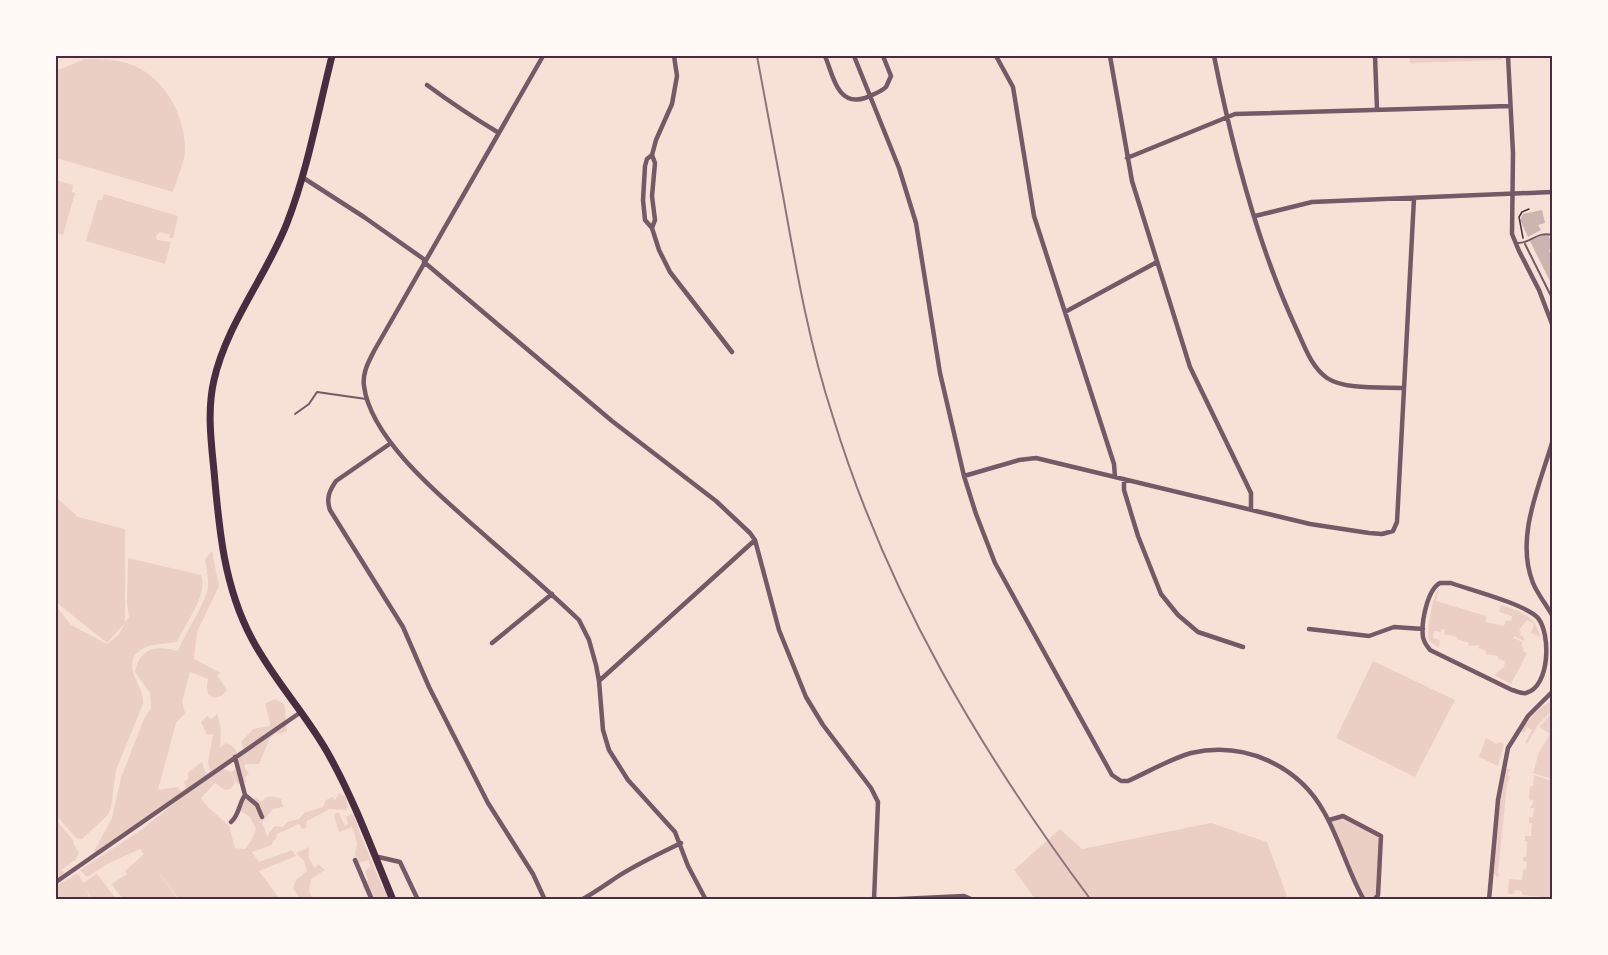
<svg xmlns="http://www.w3.org/2000/svg" width="1608" height="955" font-family="Roboto,sans-serif">
	<rect width="100%" height="100%" fill="#f7e1d7"/>
	<path fill="#ebcfc5" d="M1410 56H1501L1502 60 1410 63Z
		M85 59C98 59 110 59 123 62 161 71 186 113 185 151 184 164 177 179 173 192L56 158V71Z
		M56 180 73 185 72 192 75 193 63 235 56 233Z
		M104 194 178 216 173 238H169L170 235 160 232 156 236 157 240 171 242 165 264 86 241 98 200H102Z
		M56 497 78 517 125 529V622L129 617 127 604 128 558 201 575C209 593 185 624 177 642 167 644 154 643 144 648 116 663 146 686 143 704L116 770 111 808 108 815 82 839 76 838 56 815V606L71 625 107 644 119 634 125 623 107 643 56 602Z
		M212 551 219 586 197 632 194 659 221 673 217 675 227 690 221 696 214 698 208 694 207 686 208 679 190 672 182 702 185 713 176 723 158 790 177 787 181 791 186 788 184 782 188 779V772L202 762 206 774 210 772 208 762 213 734 207 735 201 722 207 716 211 719 217 714 221 728 220 748 226 743C234 746 236 749 238 757L222 768 231 772 235 783 231 789 225 790 215 783 201 798 209 808 229 826 235 848 245 849 251 841 256 829 250 817 239 810 242 801 247 799 251 802 256 797 261 802C268 795 272 795 281 799L283 807 273 809 262 822 268 838 269 833 275 826 283 827 287 822 299 819 304 813 323 807 326 800 333 797 335 800 339 793 346 797 348 807 346 810 330 809 307 821 306 828 302 829 299 824 277 834 276 839 273 841 272 845 252 852 259 862 292 850 296 856 259 871 280 899H179L153 865 178 899H123L111 884 127 874 125 871 144 854 140 849 107 864 87 877 80 870 144 828 188 792 98 856 94 851 112 818 121 778 143 721 151 708 150 693 135 672C140 647 156 645 178 651 186 631 200 613 207 592 210 582 206 569 205 559Z
		M1439 589 1436 601 1486 616V622L1504 626 1506 620 1511 621 1512 616 1499 612 1501 605C1520 612 1536 615 1540 637L1531 633 1534 624 1527 620 1519 630 1521 632 1520 635 1524 637V641L1514 636 1513 638 1523 642 1521 646 1524 648 1523 651 1527 653 1511 684 1494 675 1504 667 1505 661 1498 659V656L1486 654V651L1478 648 1479 645 1468 646 1469 643 1457 639V637L1444 634 1445 630 1441 629V632L1434 631 1433 638 1440 640 1439 648 1429 641C1426 631 1432 597 1439 589Z
		M1373 661 1455 700 1415 777 1336 738Z
		M275 699 284 704C286 714 286 723 287 731L281 734 276 733 270 738 259 764H246L244 766 249 774 245 777 246 782 239 784 236 782 231 772 236 769 238 757 244 749 241 742 253 729 270 726C270 717 265 711 266 703Z
		M1552 702V710L1538 725 1527 744 1525 743 1532 730 1527 727 1525 732H1520C1528 721 1539 704 1552 702Z
		M1552 713V779L1533 773 1539 752 1550 734 1539 727Z
		M1486 738 1497 744 1500 742 1504 744 1498 766 1479 757Z
		M1506 769H1511L1507 774 1510 778 1507 784 1498 872 1500 875 1497 877 1494 874 1500 801Z
		M1534 775 1552 781V898L1522 895V891L1515 890 1514 894H1508L1509 879 1522 880 1523 870 1526 869 1527 862 1523 861V857H1526L1527 841H1525V836H1531L1532 823H1529V817H1533L1534 808H1530L1534 801 1529 799 1530 786H1533Z
		M336 813H339L345 826 348 824 346 817 351 814 354 815 359 831 381 884 390 897 389 899H369L362 886 368 880 365 871 371 866 368 860 359 863 355 854 357 843 352 827 339 832 334 816Z
		M1339 816 1380 834 1378 895 1374 899H1364L1329 820Z
		M56 820 73 840 74 845 79 852 76 859 61 870 64 872 62 879 56 883Z
		M1211 823 1267 842 1288 899H1035L1014 870 1060 829 1082 849Z
		M309 847V858L315 868 318 864 325 870 311 879 309 891 313 899H301L293 889 296 880 307 871 304 861 296 853Z
		M78 873 83 883 97 874 116 899H91L84 885 90 899H59L56 893V886Z"/>
	<path fill="#ccb4b1" d="M1542 210 1545 223 1538 225 1541 230 1528 237 1520 220 1523 214Z
		M1544 234H1548L1552 244V248L1549 250 1552 258V285L1530 241Z"/>
	<g fill="none" stroke-linecap="round" stroke-linejoin="round">
		<path stroke="#4a2c40" stroke-width="1.5" d="M1523 238 1519 217 1522 212 1529 209"/>
		<path stroke="#755966" stroke-width="2" d="M1517 243C1531 244 1536 231 1552 235
			M1525 244 1552 298
			M295 414 309 404 317 392 366 399"/>
		<path stroke="#755966" stroke-width="4.5" d="M543 56 374 351C369 361 362 373 364 386 371 442 449 503 490 540 520 566 550 592 579 620L589 640 596 665 599 681 603 730 609 750 628 780 675 832 688 866 706 900
			M674 56 677 76 672 104 656 140 652 155 647 159 645 166 643 200 645 220 652 228 659 250 670 272 732 352
			M825 56C833 75 837 107 865 98 872 95 881 92 886 87L891 76 883 56
			M854 56 899 168 916 223 940 373 964 476 976 514 995 563 1112 775 1121 781H1128C1148 772 1170 759 1191 753 1244 741 1298 765 1324 812 1340 840 1348 872 1364 900
			M996 56 1013 87 1034 216 1114 464 1115 477
			M1110 56 1132 181 1190 367 1251 493V509
			M1214 56C1232 146 1257 244 1296 328 1304 345 1311 367 1327 378 1345 390 1382 387 1404 388
			M1375 56 1377 109
			M1508 56 1513 153 1512 234 1519 251 1539 290 1552 324
			M427 85C450 102 474 118 499 133
			M652 155 655 163 652 196 655 220 652 228
			M1127 158 1235 114 1510 106
			M302 177 364 217 425 260
			M1255 216 1312 202 1552 192
			M424 262 612 421 716 501 750 533 755 540 779 630 806 697 823 725 871 788 878 802 874 900
			M1065 312 1157 262
			M391 443 336 481C329 491 326 499 330 510L403 627 429 687 488 803 533 874 545 900
			M1552 443C1539 487 1515 538 1533 583 1538 595 1546 604 1552 615
			M964 476 1019 460 1036 458 1310 524 1369 533 1382 534 1393 531 1397 522 1414 198
			M1124 479V490L1138 536 1161 594 1178 615 1198 632 1243 647
			M1440 583H1451C1471 590 1525 604 1538 618 1551 634 1550 687 1526 693 1521 694 1517 691 1512 690L1430 650C1427 646 1424 643 1423 637 1421 623 1427 590 1440 583Z
			M1309 629 1369 636 1394 627 1423 629
			M492 643 552 594
			M599 681 755 540
			M245 795 257 805 262 817
			M1329 820 1343 816 1381 836 1378 895 1374 900
			M231 822C239 816 239 803 245 795L235 757
			M374 856 400 862 418 900
			M355 860 372 900
			M56 882 301 712
			M581 900C594 893 605 885 617 877 637 864 659 854 681 843
			M880 900 964 896 973 900
			M1489 900 1498 800 1508 748 1528 716 1552 692"/>
		<path stroke="#4a2c40" stroke-width="7" d="M332 56C318 111 308 169 287 223 266 277 227 323 214 380 207 410 211 441 214 471 219 529 224 587 252 639 274 681 308 716 330 757 355 802 373 852 393 900"/>
		<path stroke="#8f747c" stroke-width="2" d="M757 56C766 104 775 153 784 201 797 274 810 347 833 417 888 596 980 751 1091 900"/>
	</g>
	<rect width="1608" height="955" fill="none" stroke="#fffaf5" stroke-width="114"/>
	<rect x="57" y="57" width="1494" height="841" fill="none" stroke="#4a2c40" stroke-width="2"/>
</svg>
